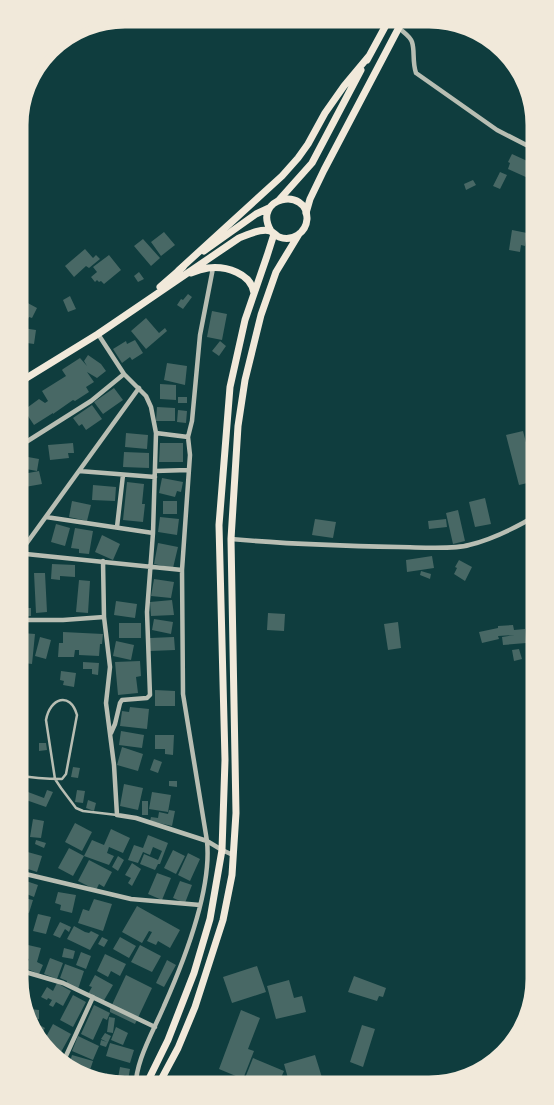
<svg xmlns="http://www.w3.org/2000/svg" width="554" height="1105" font-family="'PT Serif',serif">
	<rect width="100%" height="100%" fill="#0f3d3e"/>
	<path fill="#486865" d="M512 154 536 165 535 179 529 176 528 178 508 169 510 163 508 162Z
		M500 172 507 175 500 189 493 186Z
		M473 180 476 185 466 190 464 184Z
		M512 230 527 233 525 246 521 245 520 252 509 250Z
		M164 232 175 245 161 256 151 242Z
		M143 239 160 258 151 266 134 246Z
		M85 249 93 258 96 255 100 259 89 268 86 266 74 277 65 266Z
		M109 255 121 270 104 284 101 281 99 282 97 280 95 282 91 277 97 272 93 267Z
		M139 272 144 279 138 282 134 276Z
		M188 294 192 297 183 309 177 305 181 299 183 300Z
		M70 296 76 309 68 312 63 300Z
		M24 301 37 308 32 318 29 317 25 324 14 318 16 314 14 311 16 307 20 309Z
		M212 311 227 314 222 340 207 337Z
		M146 318 159 333 165 328 167 331 146 349 131 331Z
		M23 328 36 330 34 344 20 342Z
		M135 340 143 353 132 360 130 357 122 363 113 349 126 341 127 344Z
		M220 341 226 346 219 356 212 351Z
		M88 355 101 364 106 371 97 378 87 372 94 382 86 387 89 392 75 401 73 400 53 414V413L34 425 24 410 39 399 45 403 48 401 42 391 66 376 62 370 63 369 80 358 87 366 84 361Z
		M167 363 187 366 185 385 164 380Z
		M160 384 176 385V400L160 399Z
		M114 388 123 400 103 414 94 402Z
		M178 397H187V403H178Z
		M92 405 102 419 86 430 82 424 79 426 73 418Z
		M19 406 28 429 15 435V407Z
		M157 407 175 408V421H156Z
		M178 410 187 411 186 423 177 422Z
		M523 431 536 481 519 485 506 435Z
		M126 433 148 435 147 449 125 447Z
		M73 443 74 453H68L69 458 50 460 48 445Z
		M160 443H183V462H159Z
		M124 452 149 453V468L123 467Z
		M28 457 39 459 37 471 26 469Z
		M39 471 42 484 25 487 23 474Z
		M162 478 183 482 181 492 177 491 175 497 159 493Z
		M127 482 144 484 142 504H145L143 522 123 520Z
		M93 485 116 487 115 501 92 500Z
		M485 498 491 524 475 527 469 502Z
		M72 501 91 505 87 521 69 517Z
		M163 501H177V514H163Z
		M458 510 465 541 453 544 446 513Z
		M160 517 179 519 177 535 158 532Z
		M315 519 336 522 333 538 312 535Z
		M446 519 447 527 429 529 428 521Z
		M56 524 70 528 65 546 51 542Z
		M75 528 93 531 89 554 79 553V549L71 548Z
		M102 535 120 544 113 560 95 552Z
		M158 543 178 547 173 568 154 564Z
		M432 556 434 568 407 572 406 560Z
		M459 560 472 567 465 581 454 574 457 568 455 567Z
		M52 564 75 565V577L60 576V580L51 579Z
		M421 571 431 574 430 579 420 575Z
		M34 573H45L47 612 36 613Z
		M154 579 174 582 171 598 151 596Z
		M79 580 90 581 88 613 76 612Z
		M17 586 24 587 23 596 16 595Z
		M172 600 174 615 151 616 150 602Z
		M116 601 137 604 135 618 114 615Z
		M25 603V608H31V616L16 617V604Z
		M268 613 285 614 284 631 267 630Z
		M154 619 173 622 171 634 152 630Z
		M398 622 401 648 388 650 384 624Z
		M119 623H141V638H119Z
		M513 625 514 630 525 629 526 643 503 645 502 637 515 635 498 636 499 639 482 643 479 632 498 628V626Z
		M63 632 103 634 102 644H100L99 656 79 655V650H75L74 657H58L59 643H63Z
		M22 633 35 634 32 664 16 662 17 642 20 643Z
		M40 637 51 640 46 659 35 656Z
		M174 637 175 650 150 651V638Z
		M116 641 134 645 131 660 113 656Z
		M519 649 522 659 514 661 512 650Z
		M140 661 141 676 136 677 138 693 118 695 115 662Z
		M83 662 99 663 98 675 92 674V669H83Z
		M61 671 76 673 74 687 63 685 64 681 60 680Z
		M155 690 175 691V706H155Z
		M130 707 149 709 147 729 120 726 122 711 129 712Z
		M121 731 144 735 142 748 119 745Z
		M155 735H174L173 755 165 754V749H155Z
		M39 743H46L47 750 39 751Z
		M122 747 143 754 138 771 117 765Z
		M154 759 162 762 158 773 150 770Z
		M73 767 80 768 78 778 71 777Z
		M169 781H177V787L169 786Z
		M124 784 143 788 138 810 120 806Z
		M47 790 53 792 46 807 26 800 28 792 44 798Z
		M77 790 85 791 83 803 75 802Z
		M152 792 171 795 168 812 149 809Z
		M88 800 96 803 94 811 86 808Z
		M142 801H148V815H142Z
		M169 810 175 811 172 826 150 821 151 817 158 818 159 812 168 814Z
		M33 819 44 821 41 838 30 837Z
		M75 823 92 832 82 851 65 842Z
		M111 829 130 838 123 853 109 847 107 853 114 856 109 865 84 856 92 840 104 845Z
		M148 835 168 843 160 864H158L155 870 140 864 144 854 158 860 162 851 153 847 150 855 143 852 138 863 128 860 134 845 143 848Z
		M36 840 46 843 44 848 35 844Z
		M69 848 84 856 73 876 58 868Z
		M173 850 185 856 176 874 164 868Z
		M24 851 42 856 37 872 19 866Z
		M188 853 200 859 190 881 178 875Z
		M118 856 124 860 118 871 112 867Z
		M89 860 112 872 104 887 99 884 96 890 78 881Z
		M132 863 141 869 132 886 128 883 131 878 125 875Z
		M157 873 171 878 162 900 148 894Z
		M23 880 38 885 34 897 19 891Z
		M180 881 192 885 185 903 173 898Z
		M58 892 76 895 72 913 60 910 61 905 55 903Z
		M19 897 33 900 29 913 18 910Z
		M94 899 112 904 103 931 78 923 83 909 89 911Z
		M137 906 180 930 170 948 158 941 156 945 147 941 152 932 149 931 142 943 122 932Z
		M38 914 51 917 46 934 33 931Z
		M60 922 71 927 69 932 65 929 60 938 53 935Z
		M74 926 85 932 89 933 91 931 99 935 90 950 67 939Z
		M102 937 108 940 104 947 98 944Z
		M120 937 136 946 129 958 113 949Z
		M28 945 41 948 37 962 43 965 39 974 25 968 29 959 25 958Z
		M140 945 161 956 152 972 131 962Z
		M64 948 75 951 73 959 62 957Z
		M81 952 91 956 86 969 76 965Z
		M105 954 126 964 120 976 111 971 108 977 97 971Z
		M50 958 63 963 57 979 44 974Z
		M167 960 176 965 164 987 156 983Z
		M65 964 84 971 78 989 66 985 67 981 60 978Z
		M257 966 266 992 232 1003 223 977Z
		M95 975 113 985 103 1002 88 994 92 987 89 986Z
		M126 975 152 988 135 1024 110 1012V1009Z
		M354 976 386 988 383 997 379 996 377 1001 348 992Z
		M289 980 294 998 302 996 306 1012 276 1019 267 986Z
		M57 983 71 991 63 1006 56 1002 53 1007 49 1005 52 1000 48 998 47 1000 41 997 47 987 53 991Z
		M73 995 86 1002 73 1027 60 1020Z
		M26 1002 30 1003V1009L39 1010V1019H30V1012L25 1011Z
		M94 1005 110 1013 107 1020 103 1018 93 1040 81 1034Z
		M241 1010 260 1018 248 1049 254 1051 243 1079 219 1069Z
		M109 1017 115 1018 113 1033 107 1032Z
		M30 1024 37 1027 38 1024 45 1028 37 1044 27 1029Z
		M53 1024 71 1034 55 1063 46 1058 40 1048Z
		M362 1025 375 1029 363 1067 350 1062Z
		M116 1027 128 1033 123 1045 111 1040Z
		M105 1033 111 1036 106 1047 100 1045 101 1040 107 1042 101 1039Z
		M78 1036 99 1046 93 1060 72 1051Z
		M110 1043 134 1050 130 1063 106 1056Z
		M72 1055 93 1061 87 1079 63 1070 64 1067 68 1068Z
		M315 1055 324 1084 305 1089H291L284 1064Z
		M253 1058 284 1071 276 1089H267L268 1086 261 1083 259 1088 250 1085 252 1080 245 1078Z
		M120 1067 130 1069 128 1080 118 1078Z
		M106 1073 117 1076 115 1082 105 1078Z
		M93 1079 108 1086 106 1090 91 1083Z"/>
	<g fill="none" stroke-linecap="round" stroke-linejoin="round">
		<path stroke="#b8beb3" stroke-width="2.5" d="M17 775C32 778 46 779 62 779L66 774 77 715C70 691 50 698 46 720L55 779 61 788 76 808 83 811 117 815"/>
		<path stroke="#b8beb3" stroke-width="4.5" d="M399 28C403 32 410 36 412 42 415 51 412 61 416 73L497 130 536 150
			M213 268 200 335 192 421 188 437 190 455 182 570 183 694 207 841 222 850 233 855
			M98 334 124 374 146 396 151 407 156 433 153 533 147 612 150 695 147 698 122 700 120 703 115 724 111 733
			M156 433 188 437
			M15 449 91 401 124 374
			M79 471 155 477
			M155 471 188 470
			M46 517 153 533
			M117 527 123 475
			M231 539C287 544 343 546 399 547 417 547 453 550 469 545 494 539 517 527 539 514
			M16 553 182 570
			M16 558 139 388
			M103 561 104 617 110 667 106 703 114 765 117 815 136 818 207 841C212 890 184 961 164 1006 154 1030 133 1065 136 1091
			M16 620H63L104 617
			M17 872 131 899 200 905
			M17 881 20 871
			M18 919C26 943 22 973 18 998
			M22 971 63 983 155 1027
			M45 1055 57 1062H61L65 1058 93 997"/>
		<path stroke="#f1e9da" stroke-width="7" d="M204 251 256 214 269 208
			M191 273C196 271 202 269 208 268 226 266 251 273 254 293
			M160 287 183 267
			M15 385 98 334 239 238C247 235 261 228 270 231 274 232 276 236 279 237 292 242 306 233 307 219 308 186 251 197 271 231
			M143 1091 168 1040 194 973 210 919 222 850 225 760 219 525 230 387 245 320 267 256 274 234
			M155 1091 178 1048 195 1007 223 920 232 875 236 813 231 539 238 426 245 380 261 315 276 272 299 234"/>
		<path stroke="#f1e9da" stroke-width="7" d="M367 60 392 14
			M279 200 312 163 361 70
			M306 213 310 199 324 170 406 14
			M179 270 282 176 298 158 308 144 325 113 344 86 369 56"/>
	</g>
	<path d="M0 0H554V1105H0ZM125 24H429A101 101 0 0 1 530 125V979A101 101 0 0 1 429 1080H125A101 101 0 0 1 24 979V125A101 101 0 0 1 125 24Z" fill="#f1e9da" fill-rule="evenodd"/>
	<path fill="none" stroke="#f1e9da" stroke-width="9" d="M125 24H429A101 101 0 0 1 530 125V979A101 101 0 0 1 429 1080H125A101 101 0 0 1 24 979V125A101 101 0 0 1 125 24Z"/>
</svg>
